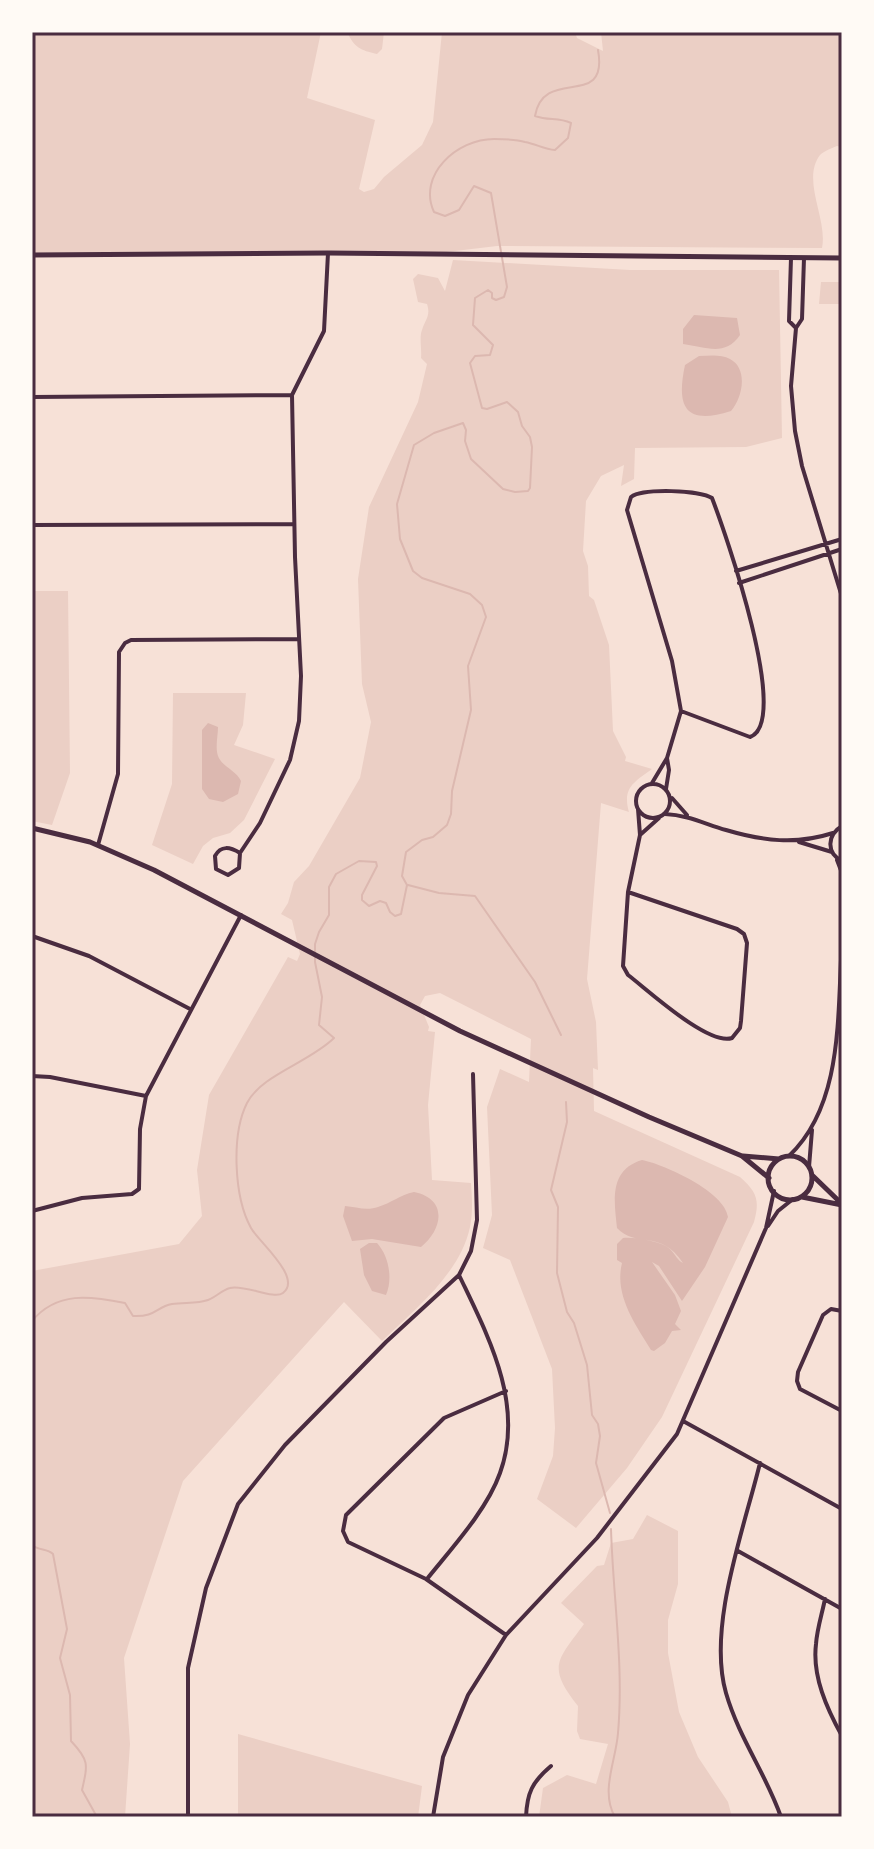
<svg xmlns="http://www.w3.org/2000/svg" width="874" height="1849" font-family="Literata,serif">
	<rect width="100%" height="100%" fill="#f7e1d7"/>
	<path fill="#ebcfc5" d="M32 32H321L307 98 375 120 359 189 364 192 374 189 384 177 422 145 433 122 442 32H575L577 38 603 51 601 32H842V147L837 146C832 148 824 151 820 155 801 180 828 219 822 248L497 246 438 253 32 254Z
		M347 32H384L382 49 377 54C360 50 355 48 347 32Z
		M453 260 630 270H779L782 438 746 447 635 448 634 479 621 486 624 465 601 476 586 501 583 551 588 566 589 596 594 600 609 645 613 731 626 757 625 761 652 769C634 782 622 788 629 812L601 803 587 979 596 1022 598 1070 593 1068 594 1111 740 1177C757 1192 760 1200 754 1222L662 1417 627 1468 576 1528 537 1499 553 1456 555 1428 552 1369 510 1260 483 1248 492 1215 487 1107 500 1069 529 1082 531 1039 440 993 425 996 420 1005 429 1027 428 1031 435 1032 428 1105 432 1180 471 1183C472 1197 473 1212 470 1227 460 1274 415 1309 382 1341L344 1302 183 1481 124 1658 130 1744 125 1817H32V1271L179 1244 202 1216 197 1170 209 1095 288 957 297 961 300 954 292 920 281 914 288 903 294 882 309 866 360 778 371 722 362 684 358 579 369 507 418 402 427 364 421 358C422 350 419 337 422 330 425 320 431 316 427 304L418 302 413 279 418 274 438 278 445 291Z
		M821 282H842V304H819Z
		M32 591H68L70 773 52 825 32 821Z
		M173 693H246L243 725 234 745 275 759 244 820 230 833 213 838 203 846 193 864 152 845 172 784Z
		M647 1515 678 1531V1584L668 1620V1653L679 1712 698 1757 728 1802 732 1817H539L543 1788 567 1775 596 1784 608 1744 580 1739 577 1731 578 1706C546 1666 558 1660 584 1624L561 1603 597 1566 604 1565 611 1543 633 1539Z
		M238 1734 422 1786 418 1817H238Z"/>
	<path fill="#dcb8b0" d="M694 315 737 318 740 335C725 357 706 347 683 344V329Z
		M699 356C709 356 721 354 730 359 749 369 742 399 731 411 685 426 676 407 685 365Z
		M208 723 218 727C218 736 215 747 218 756 222 767 236 770 241 781L238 794 223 802 209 799 202 789V730Z
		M642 1160C666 1165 725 1192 728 1217L705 1267 682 1301 659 1266 652 1262 675 1295 681 1311 675 1324 681 1330 672 1331 665 1343 654 1351 651 1350C635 1324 614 1295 622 1263L617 1260V1244L623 1238C636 1237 660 1241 670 1249 675 1254 678 1261 683 1263 661 1229 635 1248 617 1228 614 1200 609 1170 642 1160Z
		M414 1192C448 1199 443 1229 421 1247L372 1239 352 1241 343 1216 345 1206C356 1207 367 1211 378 1207 391 1203 400 1195 414 1192Z
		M369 1243H377C389 1256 393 1279 386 1295L372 1291 364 1275 360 1249Z"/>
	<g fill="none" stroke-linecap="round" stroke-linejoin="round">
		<path stroke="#dcb8b0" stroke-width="2" d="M408 885 439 893 475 896 535 982 561 1035
			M566 1102 567 1122 551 1190 558 1207 557 1273 567 1312 574 1323 587 1365 592 1415 598 1424 600 1436 596 1463 610 1513
			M32 1321C57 1291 90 1296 125 1303L133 1316C156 1317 156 1307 172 1304 184 1302 197 1304 208 1300 216 1297 222 1290 230 1288 244 1284 274 1300 283 1293 303 1278 258 1241 251 1228 234 1197 231 1135 247 1103 261 1075 310 1062 334 1038L319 1025 322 997 315 962V944L319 932 329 915V887L336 874 359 861 376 862 377 866 362 895V900L369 906 380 901 386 903 390 912 395 916 401 914 407 885 402 876 406 852 422 840 433 837 447 825 451 814 452 791 471 710 468 666 486 617 482 605 470 594 422 578 413 571 400 539 397 504 414 445 434 433 463 423 466 430 465 441 471 459 503 489 515 492 528 491 530 488 532 447 530 437 522 426 518 412 507 402 487 409 482 408 470 363 475 356 490 355 493 345 473 325 475 298 488 290 492 293V298L496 300 504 297 507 287 491 193 474 186 459 210 445 216 434 212C417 175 457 139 494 139 504 139 516 139 525 142 536 144 544 149 555 150L568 138 571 123C558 117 549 121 535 116 544 65 609 111 598 50
			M611 1529C613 1597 624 1665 618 1733 616 1761 600 1791 615 1817
			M32 1545C39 1551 47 1548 53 1554L67 1629 60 1658 70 1695 71 1741C89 1760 88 1764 82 1790L97 1817"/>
		<path stroke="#4a2c40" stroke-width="4" d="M791 258 789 321 796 328
			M804 258 802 319 796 328 791 386 795 431 802 466 842 597
			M32 397 292 395
			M32 525 294 524
			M736 571 842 539
			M739 583 842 549
			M652 783 667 758 681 711 750 737C792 722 725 532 712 498 700 490 643 488 631 497L627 510 672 661 681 711
			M636 801a17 17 0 1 1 34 0a17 17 0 1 1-34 0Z
			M666 789 669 770 667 758
			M672 798 687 815
			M665 814C688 815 705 824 726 830 763 841 796 845 833 833
			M842 826C827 835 826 853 842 861
			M640 835 659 818
			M799 842 832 852
			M98 845 118 774 119 652 125 643 131 640 298 639
			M240 853C230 847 221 845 215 856L216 869 228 875 239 868 240 853 260 823 290 760 299 721 301 676 295 557 292 395 324 331 328 253
			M837 860 842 873
			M628 892 737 929 744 934 747 943 741 1021 740 1028 732 1038C708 1046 648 990 628 975L623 966 628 892 640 835 638 809
			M32 936 89 956 190 1009
			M32 1076 50 1077 146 1096
			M789 1156C844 1104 837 1013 842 943
			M809 1167 812 1130
			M32 1211 82 1198 132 1194 139 1189 140 1129 146 1096 241 915
			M768 1226 778 1211 793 1199
			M842 1311 831 1309 823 1315 798 1372 797 1381 800 1389 842 1411
			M683 1421 842 1509
			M760 1463C744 1529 707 1627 726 1693 739 1738 766 1774 781 1817
			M738 1551 842 1609
			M427 1579C451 1549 487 1510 500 1473 525 1404 488 1336 459 1275
			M825 1599C822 1614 817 1629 816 1644 812 1676 827 1709 842 1736
			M506 1635 426 1579 348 1542 343 1531 346 1515 444 1418 506 1391
			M188 1817V1668L206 1588 238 1504 285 1445 386 1342 459 1275 471 1251 477 1220 473 1074
			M433 1817 443 1757 468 1695 506 1635 597 1538 677 1434 766 1228 774 1191
			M526 1817C527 1793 532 1782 551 1766"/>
		<path stroke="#4a2c40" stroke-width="5" d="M32 255 328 253 842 258
			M32 828 90 842 154 870 460 1031 649 1117 742 1156 769 1178
			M743 1156 779 1159
			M768 1178a22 22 0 1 1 44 0a22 22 0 1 1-44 0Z
			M813 1176 842 1204
			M802 1197 842 1205"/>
	</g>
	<rect width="874" height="1849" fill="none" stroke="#fffaf5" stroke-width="68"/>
	<rect x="34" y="34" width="806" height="1781" fill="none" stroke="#4a2c40" stroke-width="3"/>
</svg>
